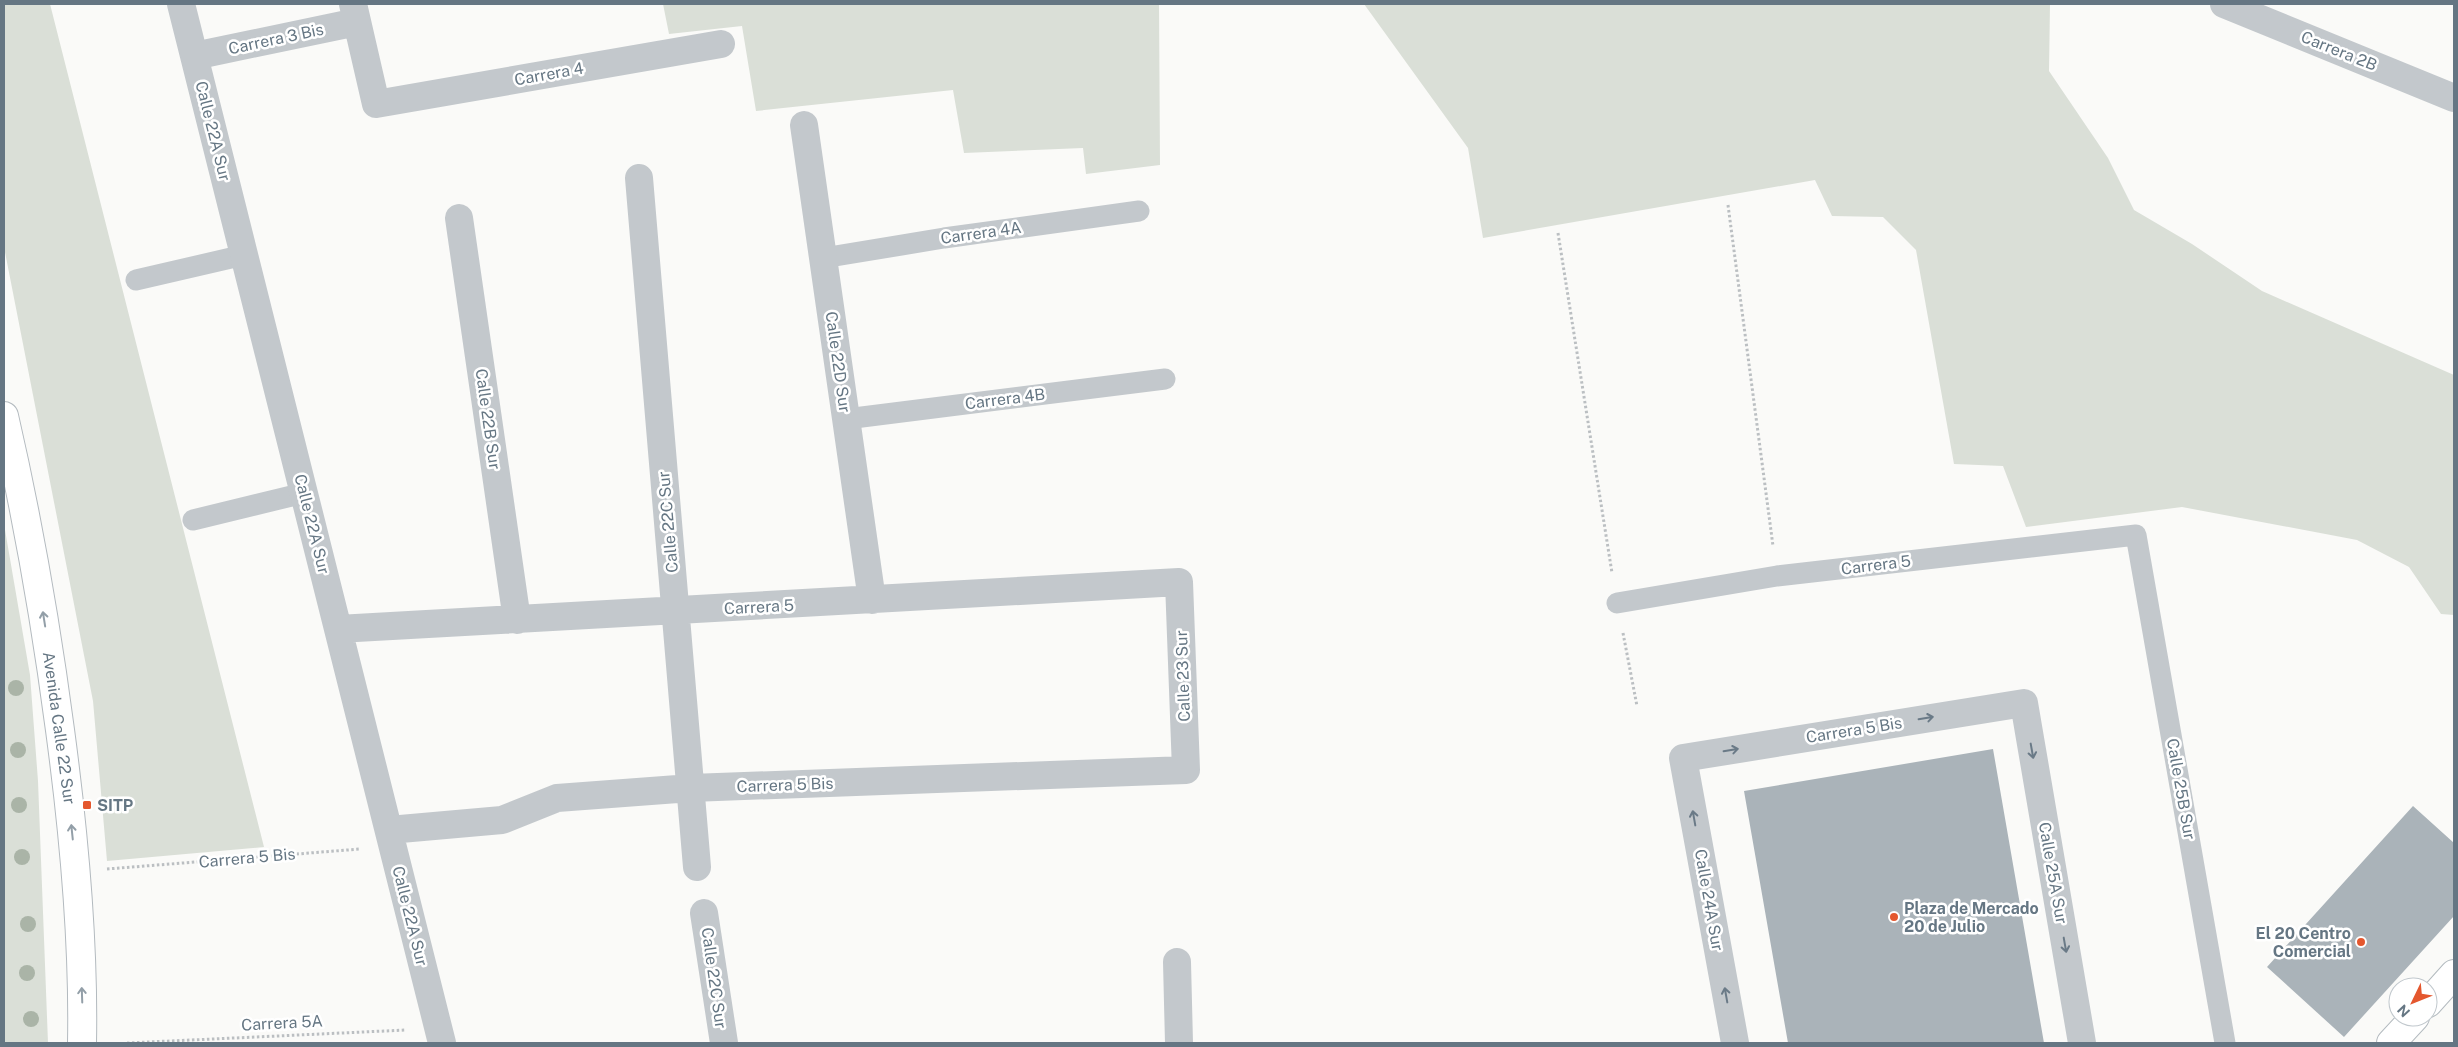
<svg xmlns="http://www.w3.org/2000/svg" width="2458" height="1047" font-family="'Public Sans',sans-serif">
	<rect width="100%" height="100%" fill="#fafaf8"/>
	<path fill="#dadfd7" d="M4 4H50L264 847 107 861 93 701 4 247Z
		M663 4H1159L1160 165 1086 174 1083 148 964 153 953 90 756 111 742 26 669 34Z
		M1364 4H2050L2049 71 2108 158 2134 210 2192 244 2262 291 2454 375V615L2441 614 2409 567 2357 540 2182 507 2026 527 2003 466 1954 464 1916 250 1883 217 1832 216 1815 180 1483 238 1468 148Z
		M4 524 30 675 38 781 48 1043H5Z"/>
	<path fill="#aab3b9" d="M1993 749 2044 1043H1788L1744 791Z
		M2413 806 2454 843V916L2344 1037 2267 967Z"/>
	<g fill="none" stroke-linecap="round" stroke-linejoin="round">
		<defs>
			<path id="secondary" d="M4 416C28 520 46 624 60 730 74 834 84 938 82 1043
				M2428 1003 2454 974
				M2391 1043 2415 1017"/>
		</defs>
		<use href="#secondary" stroke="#b3babf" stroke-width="30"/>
		<path stroke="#bbbfc2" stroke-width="3" stroke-dasharray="2.5 2.5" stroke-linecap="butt" d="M1728 205 1773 546
			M1558 233 1612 573
			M1623 633 1637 706
			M107 869 360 849
			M127 1043 406 1030"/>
		<path stroke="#c3c8cc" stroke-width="21" d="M823 258 944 238 1139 211
			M136 280 244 255
			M846 419 1165 379
			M193 520 304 493
			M1617 603 1777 576 2136 535 2225 1043"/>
		<path stroke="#c3c8cc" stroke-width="28" d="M181 4 442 1043
			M353 4 376 104 721 44
			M2224 4 2454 98
			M194 56 357 22
			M804 125 872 600
			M639 178 697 867
			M459 218 517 620
			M338 629 1179 582 1186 770 691 788 557 798 502 820 389 830
			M704 913 724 1043
			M1177 962 1179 1043
			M1735 1043 1683 758 2024 703 2082 1043"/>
		<use href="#secondary" stroke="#fff" stroke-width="28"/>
	</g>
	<g fill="#aab4a7">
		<circle cx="16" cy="688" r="8"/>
		<circle cx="18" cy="750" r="8"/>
		<circle cx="19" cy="805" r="8"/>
		<circle cx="22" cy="857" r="8"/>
		<circle cx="28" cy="924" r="8"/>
		<circle cx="27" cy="973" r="8"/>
		<circle cx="31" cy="1019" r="8"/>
	</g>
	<defs><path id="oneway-shaft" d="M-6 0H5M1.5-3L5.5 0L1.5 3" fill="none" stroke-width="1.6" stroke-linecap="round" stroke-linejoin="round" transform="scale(1.25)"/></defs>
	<g stroke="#939fa8">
		<use href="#oneway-shaft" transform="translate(44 619) rotate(-99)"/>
		<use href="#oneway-shaft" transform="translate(72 832) rotate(-96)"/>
		<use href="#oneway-shaft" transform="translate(82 995) rotate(-92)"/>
	</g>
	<g stroke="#6a7a87">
		<use href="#oneway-shaft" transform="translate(1926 718) rotate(-9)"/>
		<use href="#oneway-shaft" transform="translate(1731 750) rotate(-9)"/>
		<use href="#oneway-shaft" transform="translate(2032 751) rotate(80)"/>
		<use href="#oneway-shaft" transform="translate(1694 818) rotate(-100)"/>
		<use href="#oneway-shaft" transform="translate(2065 945) rotate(80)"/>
		<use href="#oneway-shaft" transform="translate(1726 995) rotate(-100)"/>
	</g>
	<g fill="#e4572e" stroke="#fff" stroke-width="2">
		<rect x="82" y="800" width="10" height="10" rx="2.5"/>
		<circle cx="1894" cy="917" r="5"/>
		<circle cx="2361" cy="942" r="5"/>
	</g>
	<g text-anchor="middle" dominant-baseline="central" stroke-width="5" stroke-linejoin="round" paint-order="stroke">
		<g font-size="16" fill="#657683" stroke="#fff">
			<text transform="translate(276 39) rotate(-12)">Carrera 3 Bis</text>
			<text transform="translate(2339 51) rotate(22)">Carrera 2B</text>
			<text transform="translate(549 74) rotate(-10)">Carrera 4</text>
			<text transform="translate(213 131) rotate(76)">Calle 22A Sur</text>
			<text transform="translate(981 233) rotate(-8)">Carrera 4A</text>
			<text transform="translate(838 362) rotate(82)">Calle 22D Sur</text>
			<text transform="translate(1005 399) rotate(-7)">Carrera 4B</text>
			<text transform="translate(488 419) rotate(82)">Calle 22B Sur</text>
			<text transform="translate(668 522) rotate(-95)">Calle 22C Sur</text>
			<text transform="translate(312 524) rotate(76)">Calle 22A Sur</text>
			<text transform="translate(1876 565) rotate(-7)">Carrera 5</text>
			<text transform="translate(759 607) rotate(-3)">Carrera 5</text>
			<text transform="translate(1183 676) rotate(-92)">Calle 23 Sur</text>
			<text transform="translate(59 728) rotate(82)">Avenida Calle 22 Sur</text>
			<text transform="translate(1854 730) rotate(-9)">Carrera 5 Bis</text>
			<text transform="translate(785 785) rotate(-2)">Carrera 5 Bis</text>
			<text transform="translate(2181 789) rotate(80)">Calle 25B Sur</text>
			<text transform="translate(247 858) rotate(-5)">Carrera 5 Bis</text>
			<text transform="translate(2053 873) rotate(80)">Calle 25A Sur</text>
			<text transform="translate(1709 900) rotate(80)">Calle 24A Sur</text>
			<text transform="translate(410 916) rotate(76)">Calle 22A Sur</text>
			<text transform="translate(714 978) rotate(82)">Calle 22C Sur</text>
			<text transform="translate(282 1023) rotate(-3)">Carrera 5A</text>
		</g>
		<g font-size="16" font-weight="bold" fill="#657683" stroke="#fff" text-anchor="start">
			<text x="97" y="805">SITP</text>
			<text x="1904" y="908">Plaza de Mercado<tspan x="1904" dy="18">20 de Julio</tspan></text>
			<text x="2351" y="933" text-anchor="end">El 20 Centro<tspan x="2351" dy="18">Comercial</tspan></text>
		</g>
	</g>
	<rect width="2458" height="1047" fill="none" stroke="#657683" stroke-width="10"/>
	<g transform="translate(2413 1002) rotate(227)"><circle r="24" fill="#ffffff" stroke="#c1c8cd"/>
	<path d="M0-4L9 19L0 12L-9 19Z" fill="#e4572e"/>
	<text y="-8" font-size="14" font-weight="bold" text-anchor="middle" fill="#657683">N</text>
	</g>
</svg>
